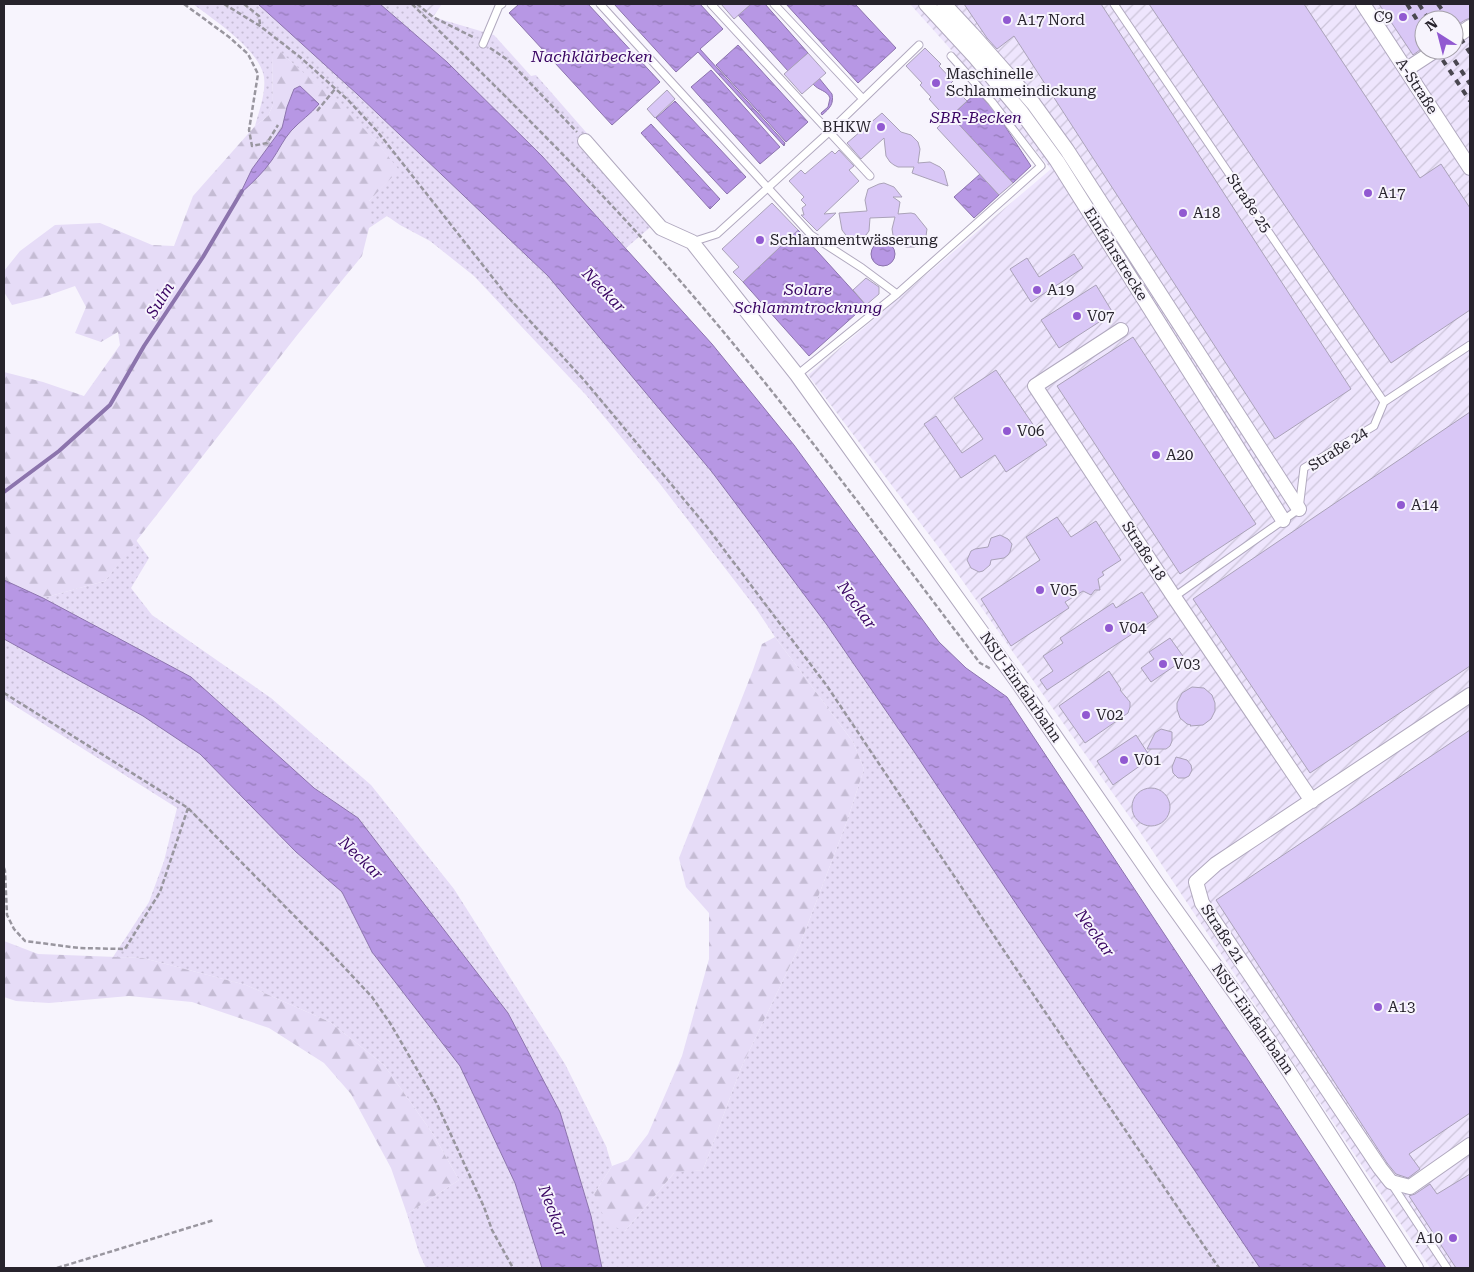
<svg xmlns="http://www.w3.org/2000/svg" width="1474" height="1272" font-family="'Roboto Serif',serif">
	<defs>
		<pattern id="industrial-furrows" width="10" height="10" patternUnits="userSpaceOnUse" patternTransform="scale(1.25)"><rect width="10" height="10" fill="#eee5fd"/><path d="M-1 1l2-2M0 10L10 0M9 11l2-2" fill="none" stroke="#ccc4d9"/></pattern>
		<pattern id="grass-dots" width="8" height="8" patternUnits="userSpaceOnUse" patternTransform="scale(1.25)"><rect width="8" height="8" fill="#e6dcf7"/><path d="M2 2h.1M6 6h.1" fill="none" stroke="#c5bcd4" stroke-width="1.8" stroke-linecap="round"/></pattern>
		<pattern id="forest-firs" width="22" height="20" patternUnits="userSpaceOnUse" patternTransform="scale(1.25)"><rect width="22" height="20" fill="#e6dcf7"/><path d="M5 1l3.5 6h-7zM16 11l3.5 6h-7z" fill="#c5bcd4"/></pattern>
		<pattern id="water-ripples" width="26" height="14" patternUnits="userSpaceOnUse" patternTransform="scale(1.25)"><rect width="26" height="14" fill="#b797e4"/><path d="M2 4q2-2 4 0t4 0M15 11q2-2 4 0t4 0" fill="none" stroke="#957bb9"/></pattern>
	</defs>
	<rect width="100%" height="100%" fill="#f7f4fd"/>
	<path fill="url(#industrial-furrows)" fill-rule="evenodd" d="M419 4H442L433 17Z
		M910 4H1470V1268H1430L1136 826 940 549 808 375 1051 169 946 44ZM1424 20H1454V50H1424Z"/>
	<path fill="url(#grass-dots)" d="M193 4H258L357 94 548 276 712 472 827 625 915 753 1260 1268H602L591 1216 560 1112 508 1013 358 818 43 598 105 581 136 540 149 558 131 588 152 615 271 698 371 785 454 889 565 1064 606 1146 612 1166 594 1194 625 1231 675 1172 703 1170 741 1068 799 947 847 821 864 769 853 742 775 637 755 607 660 484 586 395 474 276 430 241 400 225 387 216 369 228V201L398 170 375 140 288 59 272 54 273 105 268 116 255 126C259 111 266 93 264 77 260 50 214 20 193 4Z
		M380 4H419L433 17 494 35 531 76 536 75 661 218 626 248 542 156 447 62Z
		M4 639 143 716 200 754 296 852 342 892 372 952 460 1066 515 1183 542 1268H426L419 1253 407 1214 459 1180 433 1134 384 1065 330 1022 246 985 143 958 113 957 149 902 164 861 177 808 4 699Z"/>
	<path fill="url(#forest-firs)" d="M277 49 343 108 375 140 399 170 369 201V228L362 256 298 334 105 581 43 598 4 580V372L43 382 84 396 120 345 118 332 101 342 75 333 86 307 75 286 41 298 12 305 4 292V271L20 251 55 225 100 223 152 245 174 246 193 196 255 126 268 116 273 105 272 54Z
		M775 637 853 742 864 769 847 821 799 947 741 1068 703 1170 674 1173 625 1231 607 1224 594 1194 612 1166 628 1160 648 1134 682 1056 709 959V913L686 887 679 858 753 670 762 644Z
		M4 941 38 954 143 958 246 985 330 1022 384 1065 433 1134 459 1180 407 1214 391 1168 351 1094 324 1063 269 1028 192 1002 129 996 49 1003 16 1001 4 997Z"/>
	<path fill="url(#water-ripples)" stroke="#8c74ad" d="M258 4H380L447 62 542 156 712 344 794 445 939 642 966 668 1007 697 1386 1268H1260L915 753 827 625 712 472 548 276 357 94Z
		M519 4H588L660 82 612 125 509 13Z
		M614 4H700L723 29 700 49 785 143 784 146 698 52 676 72Z
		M751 4H765L808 53 788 71 738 15Z
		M786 4H855L896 48 858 83Z
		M738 45 808 122 786 142 716 65Z
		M711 70 780 147 760 164 691 87Z
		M819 78 832 94C834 104 830 108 822 115L821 113 828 107 830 98C827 90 819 91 813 84Z
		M300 86 319 104C311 114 300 121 291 131 283 140 279 150 272 160 263 173 252 183 240 194L252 169 282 128 287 107 294 89Z
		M977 92 995 111 1031 166 1013 183 951 116Z
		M675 101 746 177 727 194 656 118Z
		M651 124 720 199 710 209 641 133Z
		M980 174 999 195 974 218 954 197Z
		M798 230 866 305 809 356 743 282Z
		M871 254a12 12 0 1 1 24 0a12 12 0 1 1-24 0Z
		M4 580 43 598 191 677 314 788 358 818 508 1013 560 1112 591 1216 602 1268H542L515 1183 460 1066 372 952 342 892 296 852 200 754 143 716 4 639Z"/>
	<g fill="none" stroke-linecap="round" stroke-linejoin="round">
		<path stroke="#8c74ad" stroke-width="4" d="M4 492 59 451 110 405 144 346 203 257 242 191"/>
	</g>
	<path fill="#d9c7f6" stroke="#aaa2b8" d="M721 4H751L734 19Z
		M964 4H1101L1351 389 1275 439 1014 36 997 49 987 38Z
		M1149 4H1304L1420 178 1441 164 1470 208V310L1391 363Z
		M1379 4H1470V18L1465 20 1454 27V20H1424V47L1413 55Z
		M925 48 941 64 939 66 953 81 950 84 967 101 951 116 1013 183 999 195 937 128 947 119 929 99 931 97 920 85 922 83 906 66Z
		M808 53 826 73 802 94 784 74Z
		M667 90 675 99 655 118 647 109Z
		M882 113 901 132 911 135 918 142 920 149 918 163 930 162 940 167 944 171 948 186 912 173 914 167H898L894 165 890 162 886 156 884 138 861 159 847 143Z
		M839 150 854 166 849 170 859 181 824 214 836 213 817 231 801 215H804L802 208 806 205 801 200 804 197 789 181 801 170 805 174 832 151 835 154Z
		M884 183 894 187 902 197H893L900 202 898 214 911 213 915 214 927 229 926 236 919 245 914 247H906L897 242 893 235 892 229 895 217 870 218 869 231 866 235 859 239H852L848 238 842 230 839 213 867 211 865 200 868 189 879 184Z
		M772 203 798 230 743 282 733 272 739 267 722 249Z
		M1074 254 1083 268 1031 302 1010 269 1027 258 1039 277Z
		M866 278 879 287V294L866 305 853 290Z
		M1096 285 1113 313 1059 348 1041 320Z
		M1133 337 1256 524 1180 574 1057 386Z
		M996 370 1047 445 1006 472 995 455 961 478 924 424 936 416 962 453 983 439 954 398Z
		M1470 412V666L1310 773 1193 599Z
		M1057 517 1071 537 1096 521 1121 560 1102 572 1104 575 1098 579 1100 590H1095L1091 595 1083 591 1065 602 1069 608 1011 646 981 599 1040 560 1026 537Z
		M1000 535 1008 539 1012 544 1010 552 1008 555 1004 558 991 560 990 565 983 571 979 572 971 568 967 560 971 551 975 549 988 547 991 538Z
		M1142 592 1158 617 1047 690 1040 680 1053 671 1043 656 1063 643 1060 638 1113 603 1116 608Z
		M1170 638 1185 659 1151 682 1141 668 1154 659 1149 652Z
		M1109 671 1121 689 1120 690 1130 702V707L1128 713 1085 743 1059 706Z
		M1192 687 1204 688 1212 695 1215 703V711L1211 719 1203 725 1190 726 1191 725 1187 724 1180 718 1177 709V703L1182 693Z
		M1161 729 1172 732V741L1170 746 1166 749H1147L1155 733Z
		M1470 730V1113L1409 1154 1420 1169 1408 1178 1396 1174 1387 1163 1216 900Z
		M1136 735 1151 758 1113 785 1097 761Z
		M1176 757 1187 760 1191 765 1192 770 1189 776 1185 778H1178L1173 773 1172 767Z
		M1132 807a19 19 0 1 1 38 0a19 19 0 1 1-38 0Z
		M1470 1174V1268H1456L1409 1196 1415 1194 1430 1184 1437 1194Z"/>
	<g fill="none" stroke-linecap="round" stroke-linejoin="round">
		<defs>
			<path id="service" d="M600 4 811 235 862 268 897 294
				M711 4 870 176
				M774 4 863 99
				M1114 4 1384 402
				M483 44 499 6 502 4
				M692 242 717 234 829 132 919 45
				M797 375 897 294 1041 166 992 102 951 56
				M1174 597 1299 509 1304 468 1374 426 1384 402 1470 345
				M1391 1183 1447 1268"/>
			<path id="minor" d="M926 4 975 57 1022 113 1057 161 1283 520
				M944 4 972 34 1033 103 1067 150 1299 509
				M1363 4 1470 168
				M1454 38 1470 27
				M1407 69 1436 50
				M585 141 661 228 692 242 797 375 1019 684 1157 884 1270 1042 1416 1268
				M1121 330 1035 386 1174 597 1312 801
				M1470 695 1216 864 1196 882 1202 903 1380 1168 1391 1182 1410 1187 1470 1145"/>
		</defs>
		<use href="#service" stroke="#b1a9bf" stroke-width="9"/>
		<use href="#minor" stroke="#b1a9bf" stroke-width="16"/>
		<path stroke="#99969f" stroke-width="2.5" stroke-dasharray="5 2.5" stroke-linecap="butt" d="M184 4 229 37 248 54 258 74 249 130 252 146 267 143 278 125
			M224 4 260 26 300 57 348 100 377 131 508 297 584 380 707 527 827 686 1039 1003 1219 1268
			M244 4 259 16 260 25
			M412 4C493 84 574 163 651 248 769 379 873 523 980 663L991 669
			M417 4 433 17 475 38
			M490 48 508 60 577 132
			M317 111 335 89
			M4 693 188 808 328 950 372 997 390 1023 436 1102 484 1207 492 1230 513 1268
			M4 868 5 871 7 915 14 929 25 941 79 948 125 949 160 892 188 808
			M57 1268 214 1220"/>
		<use href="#service" stroke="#fff" stroke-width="7"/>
		<use href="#minor" stroke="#fff" stroke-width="14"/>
		<path stroke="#4a4750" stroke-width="4" stroke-dasharray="6 6" stroke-linecap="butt" d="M1407 4 1424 31
			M1419 4 1429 20
			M1438 4 1449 20
			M1454 28 1470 53
			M1436 50 1470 101
			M1448 50 1470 84"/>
	</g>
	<g fill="#9159d1" stroke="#f7f4fd" stroke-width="2">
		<circle cx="1403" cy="17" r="5"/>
		<circle cx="1007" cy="20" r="5"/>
		<circle cx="936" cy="83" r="5"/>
		<circle cx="881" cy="127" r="5"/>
		<circle cx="1368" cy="193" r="5"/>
		<circle cx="1183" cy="213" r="5"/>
		<circle cx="760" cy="240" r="5"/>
		<circle cx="1037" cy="290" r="5"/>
		<circle cx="1077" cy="316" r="5"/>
		<circle cx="1007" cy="431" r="5"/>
		<circle cx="1156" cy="455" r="5"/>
		<circle cx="1401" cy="505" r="5"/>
		<circle cx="1040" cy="590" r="5"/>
		<circle cx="1109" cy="628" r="5"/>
		<circle cx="1163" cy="664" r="5"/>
		<circle cx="1086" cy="715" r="5"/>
		<circle cx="1124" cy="760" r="5"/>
		<circle cx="1378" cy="1007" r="5"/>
		<circle cx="1453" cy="1238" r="5"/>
	</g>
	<g text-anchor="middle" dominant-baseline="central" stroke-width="4" stroke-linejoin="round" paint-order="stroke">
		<g font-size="15" fill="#27232c" stroke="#f7f4fd" text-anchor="start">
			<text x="1393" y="17" text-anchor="end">C9</text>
			<text x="1017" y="20">A17 Nord</text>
			<text x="946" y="74">Maschinelle<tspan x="946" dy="17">Schlammeindickung</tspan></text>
			<text x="871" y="127" text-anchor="end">BHKW</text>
			<text x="1378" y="193">A17</text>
			<text x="1193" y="213">A18</text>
			<text x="770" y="240">Schlammentwässerung</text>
			<text x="1047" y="290">A19</text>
			<text x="1087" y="316">V07</text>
			<text x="1017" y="431">V06</text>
			<text x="1166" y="455">A20</text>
			<text x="1411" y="505">A14</text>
			<text x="1050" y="590">V05</text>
			<text x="1119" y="628">V04</text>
			<text x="1173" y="664">V03</text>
			<text x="1096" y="715">V02</text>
			<text x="1134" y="760">V01</text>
			<text x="1388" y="1007">A13</text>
			<text x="1443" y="1238" text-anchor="end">A10</text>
		</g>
		<g font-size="15" fill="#27232c" stroke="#f7f4fd">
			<text transform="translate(1417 86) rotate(57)">A-Straße</text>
			<text transform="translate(1249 203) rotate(56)">Straße 25</text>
			<text transform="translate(1116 254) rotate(58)">Einfahrstrecke</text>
			<text transform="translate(1338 449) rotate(-33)">Straße 24</text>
			<text transform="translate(1144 551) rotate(57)">Straße 18</text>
			<text transform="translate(1021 687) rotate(55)">NSU-Einfahrbahn</text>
			<text transform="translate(1223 934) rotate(57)">Straße 21</text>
			<text transform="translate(1253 1019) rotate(55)">NSU-Einfahrbahn</text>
		</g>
		<g font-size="16" font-style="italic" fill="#3a0563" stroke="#f7f4fd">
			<text x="592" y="56">Nachklärbecken</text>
			<text x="976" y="117">SBR-Becken</text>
			<text x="808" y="289">Solare<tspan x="808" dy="18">Schlammtrocknung</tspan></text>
			<text transform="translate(604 290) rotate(46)">Neckar</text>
			<text transform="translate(160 300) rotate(-58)">Sulm</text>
			<text transform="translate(857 605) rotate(54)">Neckar</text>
			<text transform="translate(361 858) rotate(44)">Neckar</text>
			<text transform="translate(1095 933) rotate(54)">Neckar</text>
			<text transform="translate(553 1211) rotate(69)">Neckar</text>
		</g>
	</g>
	<rect width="1474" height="1272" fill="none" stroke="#27232c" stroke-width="10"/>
	<g transform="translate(1439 35) rotate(324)"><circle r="24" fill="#f7f4fd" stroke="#a4a0a9"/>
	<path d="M0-4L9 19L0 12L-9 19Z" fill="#9159d1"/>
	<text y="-8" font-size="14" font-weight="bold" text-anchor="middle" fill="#27232c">N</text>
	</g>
</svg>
